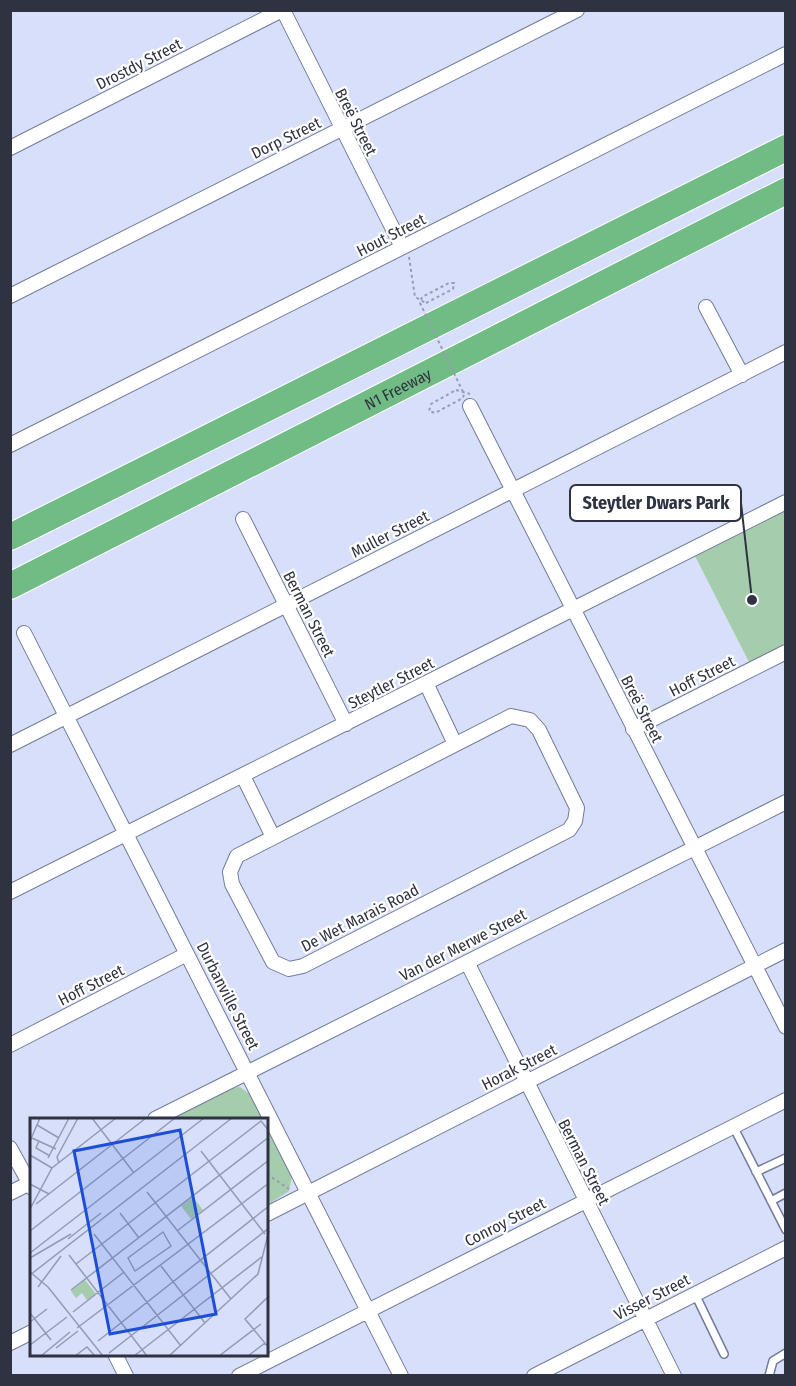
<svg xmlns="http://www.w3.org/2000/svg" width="796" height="1386" font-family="'Fira Sans Condensed',sans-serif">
	<rect width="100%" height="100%" fill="#d7dffb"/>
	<path fill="#a6ccae" d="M785 508V646L750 664 694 554Z
		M240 1087 251 1095 263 1119H170L232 1088Z
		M267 1126 292 1176 289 1191 267 1205Z"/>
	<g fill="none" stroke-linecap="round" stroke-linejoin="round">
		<defs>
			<path id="lane" d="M733 1126 786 1230
				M756 1172 786 1158
				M771 1201 786 1193
				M695 1294 724 1354
				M769 1376 773 1361 786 1353"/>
			<path id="street" d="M283 10 402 247
				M10 148 282 10
				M10 296 577 10
				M706 307 742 375
				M470 406 786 1027
				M10 445 786 54
				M243 519 346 724
				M24 633 401 1376
				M426 683 455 744
				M511 716 530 720 539 730 577 808 575 821 569 830 303 966 289 969 273 962 232 884 230 872 237 856Z
				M633 729 786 652
				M10 745 786 352
				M243 776 273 837
				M10 892 786 502
				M467 962 674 1376
				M10 1045 187 954
				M155 1119 786 802
				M10 1148 32 1188
				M10 1193 32 1182
				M267 1214 786 950
				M10 1343 32 1332
				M115 1354 126 1376
				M239 1376 786 1100
				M534 1376 786 1248"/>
			<g id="highway">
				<path d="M10 537 786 148"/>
				<path id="s1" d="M10 586 786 191"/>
			</g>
		</defs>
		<use href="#lane" stroke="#737b9a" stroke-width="10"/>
		<use href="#street" stroke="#737b9a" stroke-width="16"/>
		<use href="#highway" stroke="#fff" stroke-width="28"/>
		<path stroke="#969cb2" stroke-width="2" stroke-dasharray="3 3" stroke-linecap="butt" d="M409 257 415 297 426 303
			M456 390 470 394
			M267 1174 289 1189"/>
		<use href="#lane" stroke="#fff" stroke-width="7"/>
		<use href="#street" stroke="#fff" stroke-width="14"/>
		<use href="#highway" stroke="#70bc84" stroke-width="26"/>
		<path stroke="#969cb2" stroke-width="2" stroke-dasharray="3 3" stroke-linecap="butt" d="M426 303 453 289 454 283H449L422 297 420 303 464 394 463 398 435 413 429 411 431 404 456 390"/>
	</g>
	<g text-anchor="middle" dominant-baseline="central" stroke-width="4.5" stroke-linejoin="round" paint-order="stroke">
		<g font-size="16" fill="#2f3240" stroke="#fff">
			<text transform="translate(139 64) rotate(-27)">Drostdy Street</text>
			<text transform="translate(356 122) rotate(63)">Breë Street</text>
			<text transform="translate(286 138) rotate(-26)">Dorp Street</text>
			<text transform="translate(391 235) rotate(-27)">Hout Street</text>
			<text stroke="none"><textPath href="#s1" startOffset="435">N1 Freeway</textPath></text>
			<text transform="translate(390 534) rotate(-27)">Muller Street</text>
			<text transform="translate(309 614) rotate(63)">Berman Street</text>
			<text transform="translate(702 676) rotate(-27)">Hoff Street</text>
			<text transform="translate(391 683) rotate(-27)">Steytler Street</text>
			<text transform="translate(642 709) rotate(63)">Breë Street</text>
			<text transform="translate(360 918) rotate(-27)">De Wet Marais Road</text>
			<text transform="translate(463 945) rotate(-27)">Van der Merwe Street</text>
			<text transform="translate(91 985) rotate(-27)">Hoff Street</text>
			<text transform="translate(228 996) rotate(63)">Durbanville Street</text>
			<text transform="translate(519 1067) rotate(-27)">Horak Street</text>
			<text transform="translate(584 1162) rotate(63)">Berman Street</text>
			<text transform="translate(505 1222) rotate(-27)">Conroy Street</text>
			<text transform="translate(652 1297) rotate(-27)">Visser Street</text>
		</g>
	</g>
	<g transform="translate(30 1118)">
		<rect width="238" height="238" fill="#d7dffb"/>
		<path d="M163 79 173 92 161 101 151 88ZM55 162 66 176 57 182 52 175 46 180 41 173Z" fill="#a6ccae"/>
		<path fill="none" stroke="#949ab0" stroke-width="1.5" d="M62 0 104 55M7 7 29 20M2 20 26 31M0 23 10 0M9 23 6 30 20 38M171 33 235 116M0 37 22 50M18 40 39 0M29 45 27 39 48 0M0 66 19 76M117 74 201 181M6 86 116 0M0 91 22 50 86 0M90 95 109 120M0 113 145 0M147 113 239 42M133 114 141 128 105 153 98 140ZM64 116 151 228M38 121 71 95M0 135 174 0M39 137 117 238M0 140 41 116M46 146 231 3 239 13M131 148 175 205M0 154 18 169 73 238M0 157 202 0M8 169 31 138M41 172 239 19M239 178 215 201 239 230M43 194 94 154M0 195 21 222M0 204 17 191M47 210 239 65M68 223 239 88M0 227 37 199M26 230 48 213M79 235 239 110M11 238 40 214M45 238 57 229 65 238M104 238 233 138M139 238 228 156 239 113M189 238 231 206M218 238 235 225"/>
		<path fill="#1d4ed8" fill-opacity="0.15" stroke="#1d4ed8" stroke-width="3" d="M150 12 186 196 80 216 44 33Z"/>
		<rect width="238" height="238" fill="none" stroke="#2f3240" stroke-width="3"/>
	</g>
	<path fill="none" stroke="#2f3240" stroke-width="2" d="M752 600L741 503"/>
	<circle fill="#2f3240" stroke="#fff" stroke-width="2" cx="752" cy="600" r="6"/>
	<rect fill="#fff" stroke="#2f3240" stroke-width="2" x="570" y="485" width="171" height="36" rx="6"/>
	<g font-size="18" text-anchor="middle" font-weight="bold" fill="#2f3240">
		<text x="656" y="509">Steytler Dwars Park</text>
	</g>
	<rect width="796" height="1386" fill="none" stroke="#2f3240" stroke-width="24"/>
</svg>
